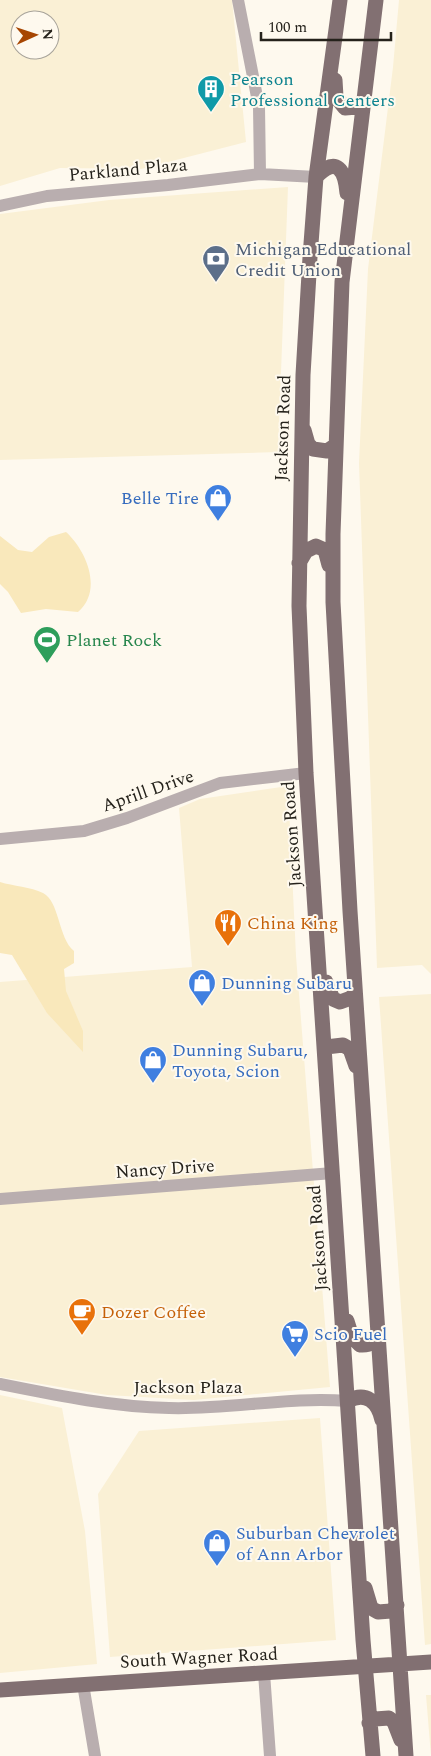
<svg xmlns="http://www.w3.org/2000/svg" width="431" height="1756" font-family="Spectral,serif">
	<rect width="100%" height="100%" fill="#fef9ee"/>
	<path fill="#faf0d5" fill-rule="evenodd" d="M0 0H232L246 142 141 169 60 168 0 186ZM20 20H50V50H20Z
		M399 0H431V974L422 965 377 968 359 463 368 269 393 67Z
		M288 187 278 452 0 460V214L109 200Z
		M288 786 296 956 330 1387 194 1400 107 1395 0 1377V982L192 967 179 808 200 799Z
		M431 994V1644L425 1645 379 997Z
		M0 1395 62 1408 85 1531 97 1664 0 1673Z
		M320 1418 336 1640 110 1657 98 1494 139 1431Z
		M426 1695H431V1756Z"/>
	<path fill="#f9e8bb" d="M66 532C87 551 103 591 78 612L46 609 21 613 8 592 0 584V536L18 550 32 552 49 537Z
		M0 882C13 886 31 887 43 893 60 902 58 938 74 951V963L64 969 66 991 83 1031V1052L47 1013 12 955 0 953Z"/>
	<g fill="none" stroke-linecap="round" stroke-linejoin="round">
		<path stroke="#b9aeaf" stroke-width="12" d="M238 0 259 107 260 174
			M0 206 47 196 168 185 260 174 316 177
			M0 839 84 831 127 818 220 783 306 773
			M0 1199 333 1173
			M0 1384C55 1395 113 1407 169 1408 229 1410 289 1396 348 1401
			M264 1673 270 1756
			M83 1684 95 1756"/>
		<path stroke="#827072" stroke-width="15" d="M340 0 316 177 310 257 303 375 299 606 306 773 363 1640 373 1756
			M376 0 342 282 333 534V602L350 911 406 1756
			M335 80 336 97 345 108 357 107 364 101
			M316 177C337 155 345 171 347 193
			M304 430 308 444 313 449 327 451 336 445
			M299 563 306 551 316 546 325 550 329 565
			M326 982 333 999 340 1002 351 998 355 993
			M326 1047 343 1045 350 1049 356 1066
			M347 1321 352 1337 360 1345C371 1346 374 1341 378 1331
			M348 1401C366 1391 378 1402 382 1420
			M365 1588 371 1608 378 1612 391 1611 397 1605
			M0 1690 431 1662
			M369 1723 375 1719 389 1718 394 1722 401 1740"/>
	</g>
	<defs>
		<symbol id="building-pin" viewBox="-11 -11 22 30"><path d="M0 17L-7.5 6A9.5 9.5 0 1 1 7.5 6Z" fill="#0f9aa8" stroke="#fef9ee"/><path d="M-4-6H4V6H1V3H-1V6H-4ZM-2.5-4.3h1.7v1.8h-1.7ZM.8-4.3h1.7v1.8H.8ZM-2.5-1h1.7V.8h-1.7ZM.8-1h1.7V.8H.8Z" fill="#fff"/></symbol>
		<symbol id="bank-pin" viewBox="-11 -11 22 30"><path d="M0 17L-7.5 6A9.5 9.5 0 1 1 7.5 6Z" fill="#5c6f8a" stroke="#fef9ee"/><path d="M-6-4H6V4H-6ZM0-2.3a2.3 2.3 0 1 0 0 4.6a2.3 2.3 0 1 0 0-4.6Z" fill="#fff"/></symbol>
		<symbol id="shop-pin" viewBox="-11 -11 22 30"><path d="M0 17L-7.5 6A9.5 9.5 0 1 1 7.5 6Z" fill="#3f7fe0" stroke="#fef9ee"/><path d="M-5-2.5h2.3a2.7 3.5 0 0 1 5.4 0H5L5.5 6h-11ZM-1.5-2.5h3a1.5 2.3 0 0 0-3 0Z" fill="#fff"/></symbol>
		<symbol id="stadium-pin" viewBox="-11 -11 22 30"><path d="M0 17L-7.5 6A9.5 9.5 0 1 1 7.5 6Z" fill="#2e9e5b" stroke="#fef9ee"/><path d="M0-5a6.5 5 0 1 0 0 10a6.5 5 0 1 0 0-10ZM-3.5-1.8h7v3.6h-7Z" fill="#fff"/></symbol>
		<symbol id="restaurant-pin" viewBox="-11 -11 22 30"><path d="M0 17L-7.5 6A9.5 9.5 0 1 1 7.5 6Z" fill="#e8710a" stroke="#fef9ee"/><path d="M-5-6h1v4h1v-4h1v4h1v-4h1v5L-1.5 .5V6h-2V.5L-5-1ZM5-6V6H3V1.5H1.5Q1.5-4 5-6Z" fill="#fff"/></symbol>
		<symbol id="cafe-pin" viewBox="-11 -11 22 30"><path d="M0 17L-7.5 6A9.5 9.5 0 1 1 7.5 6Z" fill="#e8710a" stroke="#fef9ee"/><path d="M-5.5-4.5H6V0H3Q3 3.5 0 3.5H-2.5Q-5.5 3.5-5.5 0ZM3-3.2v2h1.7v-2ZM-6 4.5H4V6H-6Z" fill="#fff"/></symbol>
		<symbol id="supermarket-pin" viewBox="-11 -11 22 30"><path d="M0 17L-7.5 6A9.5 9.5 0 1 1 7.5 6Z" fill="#3f7fe0" stroke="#fef9ee"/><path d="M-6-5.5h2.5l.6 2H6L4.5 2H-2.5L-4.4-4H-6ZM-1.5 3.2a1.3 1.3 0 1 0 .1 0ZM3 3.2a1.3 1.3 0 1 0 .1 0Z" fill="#fff"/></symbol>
	</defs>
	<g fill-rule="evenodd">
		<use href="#building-pin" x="195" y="73" width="32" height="43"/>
		<use href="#bank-pin" x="200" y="243" width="32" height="43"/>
		<use href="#shop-pin" x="202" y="482" width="32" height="43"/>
		<use href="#stadium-pin" x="31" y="624" width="32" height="43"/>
		<use href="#restaurant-pin" x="212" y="907" width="32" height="43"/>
		<use href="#shop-pin" x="186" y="967" width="32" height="43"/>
		<use href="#shop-pin" x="137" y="1044" width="32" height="43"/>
		<use href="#cafe-pin" x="66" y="1296" width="32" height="43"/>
		<use href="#supermarket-pin" x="279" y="1318" width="32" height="43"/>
		<use href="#shop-pin" x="201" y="1527" width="32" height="43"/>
	</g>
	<g text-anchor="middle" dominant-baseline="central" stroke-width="4" stroke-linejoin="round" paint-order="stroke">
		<g font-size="18" fill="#0d838f" stroke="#fef9ee" text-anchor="start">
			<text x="230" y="79">Pearson<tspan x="230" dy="21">Professional Centers</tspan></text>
		</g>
		<g font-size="18" fill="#25221b" stroke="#fef9ee">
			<text transform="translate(128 170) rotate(-5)">Parkland Plaza</text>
			<text transform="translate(283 428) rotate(-88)">Jackson Road</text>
			<text transform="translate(148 791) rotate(-19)">Aprill Drive</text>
			<text transform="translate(292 834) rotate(-94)">Jackson Road</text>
			<text transform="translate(165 1169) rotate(-4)">Nancy Drive</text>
			<text transform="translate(318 1238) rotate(-94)">Jackson Road</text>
			<text x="188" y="1387">Jackson Plaza</text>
			<text transform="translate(199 1658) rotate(-3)">South Wagner Road</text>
		</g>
		<g font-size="18" fill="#4e5e75" stroke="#fef9ee" text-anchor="start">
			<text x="235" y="249">Michigan Educational<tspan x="235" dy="21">Credit Union</tspan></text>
		</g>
		<g font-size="18" fill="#366cbe" stroke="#fef9ee" text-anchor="start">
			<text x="199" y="498" text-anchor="end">Belle Tire</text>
			<text x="221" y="983">Dunning Subaru</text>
			<text x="172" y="1050">Dunning Subaru,<tspan x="172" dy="21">Toyota, Scion</tspan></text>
			<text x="314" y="1334">Scio Fuel</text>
			<text x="236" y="1533">Suburban Chevrolet<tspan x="236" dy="21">of Ann Arbor</tspan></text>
		</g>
		<g font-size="18" fill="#27864d" stroke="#fef9ee" text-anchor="start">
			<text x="66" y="640">Planet Rock</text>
		</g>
		<g font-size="18" fill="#c56008" stroke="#fef9ee" text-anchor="start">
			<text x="247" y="923">China King</text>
			<text x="101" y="1312">Dozer Coffee</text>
		</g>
	</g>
	<g transform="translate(35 35) rotate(87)"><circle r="24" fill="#fef9ee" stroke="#a7a39a"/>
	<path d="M0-4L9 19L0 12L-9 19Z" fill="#a74602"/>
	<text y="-8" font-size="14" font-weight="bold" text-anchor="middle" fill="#25221b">N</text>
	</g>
	<path d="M261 32v8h130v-8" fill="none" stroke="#25221b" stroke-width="2.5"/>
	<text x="268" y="32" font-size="15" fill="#25221b" stroke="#fef9ee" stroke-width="4" paint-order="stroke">100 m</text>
</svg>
